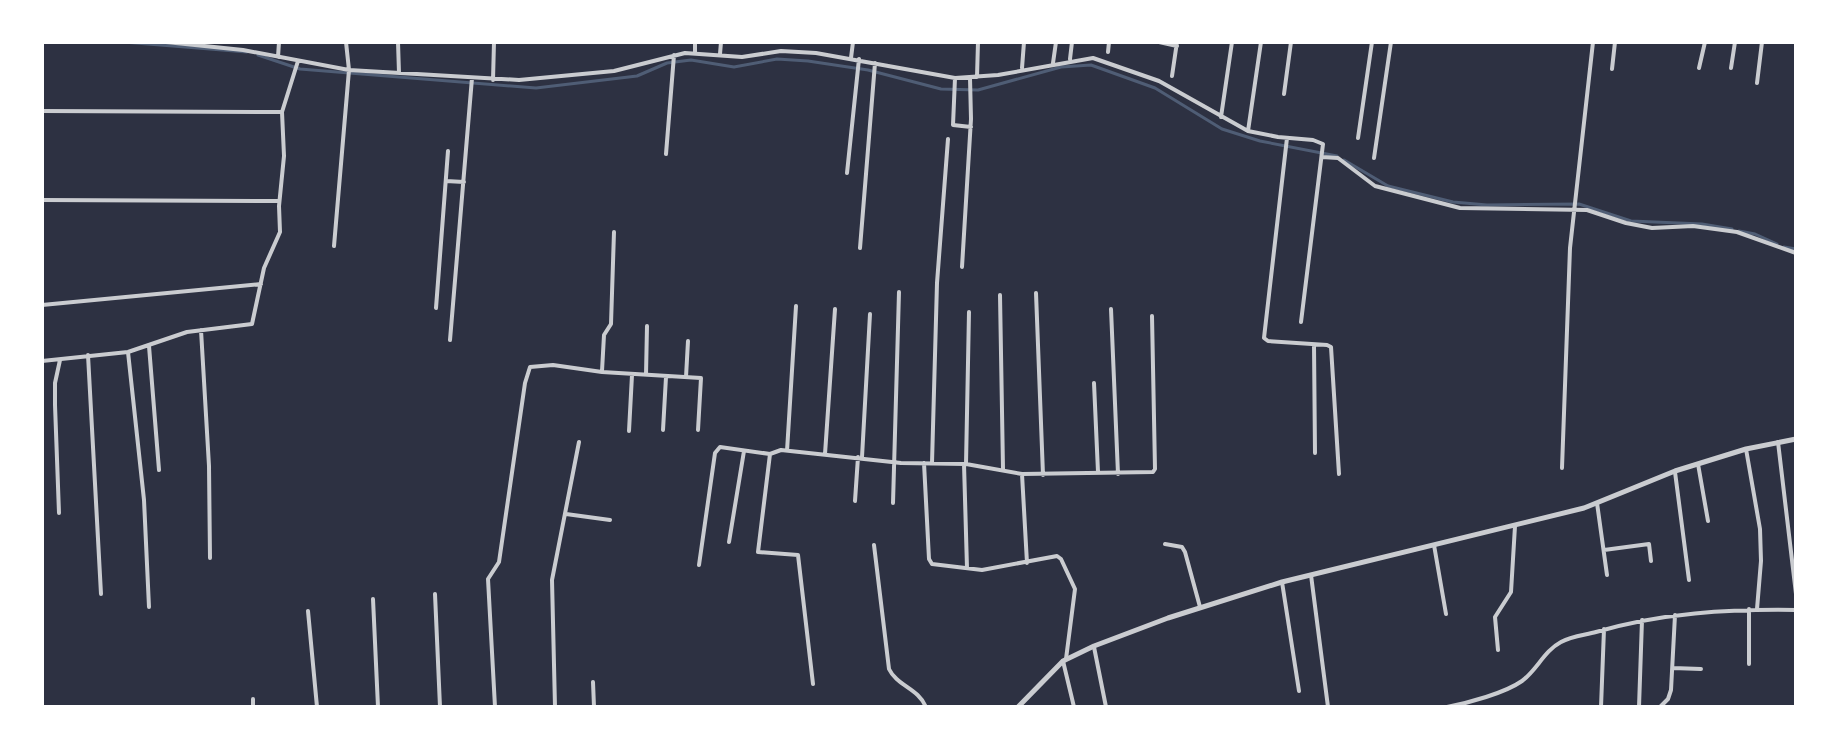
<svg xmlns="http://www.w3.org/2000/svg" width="1838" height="749" font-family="'DejaVu Sans',sans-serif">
	<rect width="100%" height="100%" fill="#2d3142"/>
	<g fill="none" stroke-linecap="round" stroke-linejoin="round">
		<path stroke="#4f5d75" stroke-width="3" d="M123 42 247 52
			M42 43 47 42
			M258 55 300 69 536 88 637 76 667 63 691 60 734 67 777 59 808 61 868 70 941 89 978 90 1061 67 1091 65 1155 88 1222 129 1260 141 1337 156
			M1344 160 1388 186 1453 202 1487 205 1579 204 1631 221 1702 224 1732 229
			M1739 231 1755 234 1777 244
			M1784 247 1796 249"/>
		<path stroke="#caccd0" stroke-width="4" d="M166 42 243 50 349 70 519 80 614 71 685 53 742 57 781 51 816 53 955 78 998 75 1093 58 1159 81 1248 131 1278 137 1313 140 1323 144 1301 322
			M398 42 399 73
			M1159 42 1177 46
			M1108 52 1109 42
			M695 53V42
			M720 54 721 42
			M278 57 279 42
			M851 58 853 42
			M1070 59 1072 42
			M1053 63 1056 42
			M1022 68 1024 42
			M1699 68 1705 42
			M1731 68 1735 42
			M1612 69 1615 42
			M1172 76 1177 42
			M977 77 978 42
			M955 78 953 125 971 127
			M493 80 494 42
			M1757 83 1762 42
			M1284 94 1291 42
			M42 111 282 112
			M1221 117 1232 42
			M1248 131 1261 42
			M1287 138 1264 338 1268 341 1327 345 1331 347 1339 474
			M1358 138 1372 42
			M666 154 674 55
			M1322 157 1338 158 1375 186 1460 208 1587 210 1626 223 1652 228 1693 226 1737 232 1796 253
			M1374 158 1391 42
			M847 173 859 59
			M446 181 464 182
			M42 200 279 201
			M334 246 349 70 346 42
			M860 248 875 63
			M962 267 971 119 970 78
			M1036 293 1043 475
			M1000 295 1003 469
			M42 305 261 284
			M436 308 448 151
			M1111 309 1118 474
			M201 330 209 466 210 558
			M450 340 472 78
			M1314 345 1315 453
			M149 346 159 470
			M128 352 144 500 149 607
			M88 355 101 594
			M42 361 128 352 187 332 252 324 264 268 280 232 279 206 284 156 282 112 298 61
			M602 371 604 335 611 324 614 232
			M646 375 647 326
			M686 377 688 341
			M1094 383 1098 472
			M663 430 666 377
			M629 431 632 375
			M1778 442 1796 594
			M1746 449 1760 529 1761 561 1757 609
			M787 451 796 306
			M770 454 758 552 798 555 813 684
			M825 454 835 309
			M862 457 870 314
			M924 463 929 559 932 564 982 570 1057 556 1061 559 1075 589 1066 659
			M932 463 937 283 948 139
			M964 464 967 568
			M966 464 969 312
			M1698 464 1708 521
			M1562 468 1570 248 1593 42
			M1675 472 1689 580
			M1022 474 1027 563
			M855 501 858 457
			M893 503 899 292
			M1597 503 1607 575
			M59 513 55 405V383L60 360
			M566 514 610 520
			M729 542 744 451
			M1165 544 1182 547 1185 552 1200 607
			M874 545 889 669C897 686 918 688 926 707
			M1434 545 1446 614
			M1604 550 1649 544 1651 561
			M699 565 715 453 720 447 770 454 781 450 901 463 966 464 1022 474 1153 472 1155 469 1152 316
			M1311 575 1328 707
			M1282 582 1299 691
			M435 594 440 707
			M373 599 378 707
			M308 611 317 707
			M1094 647 1106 707
			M1498 650 1495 617 1511 592 1515 526
			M1063 661 1074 707
			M1749 664V609
			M1673 668 1701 669
			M593 682 594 707
			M253 699V707
			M495 707 488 579 499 562 525 383 530 367 553 365 602 372 701 378 698 430
			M555 707 552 580 579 442
			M1140 707H1148
			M1402 707H1412
			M1447 707C1468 703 1505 693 1522 681 1537 670 1544 651 1561 642 1571 636 1585 635 1596 632 1661 613 1728 609 1796 610
			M1601 707 1604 629
			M1639 707 1642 620
			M1660 707 1668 699 1671 690 1675 615"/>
		<path stroke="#caccd0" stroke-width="5" d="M1018 707 1063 661 1094 646 1168 618 1282 582 1584 508 1675 471 1746 449 1796 439"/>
	</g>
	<rect width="1838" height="749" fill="none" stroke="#ffffff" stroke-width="88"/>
</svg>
